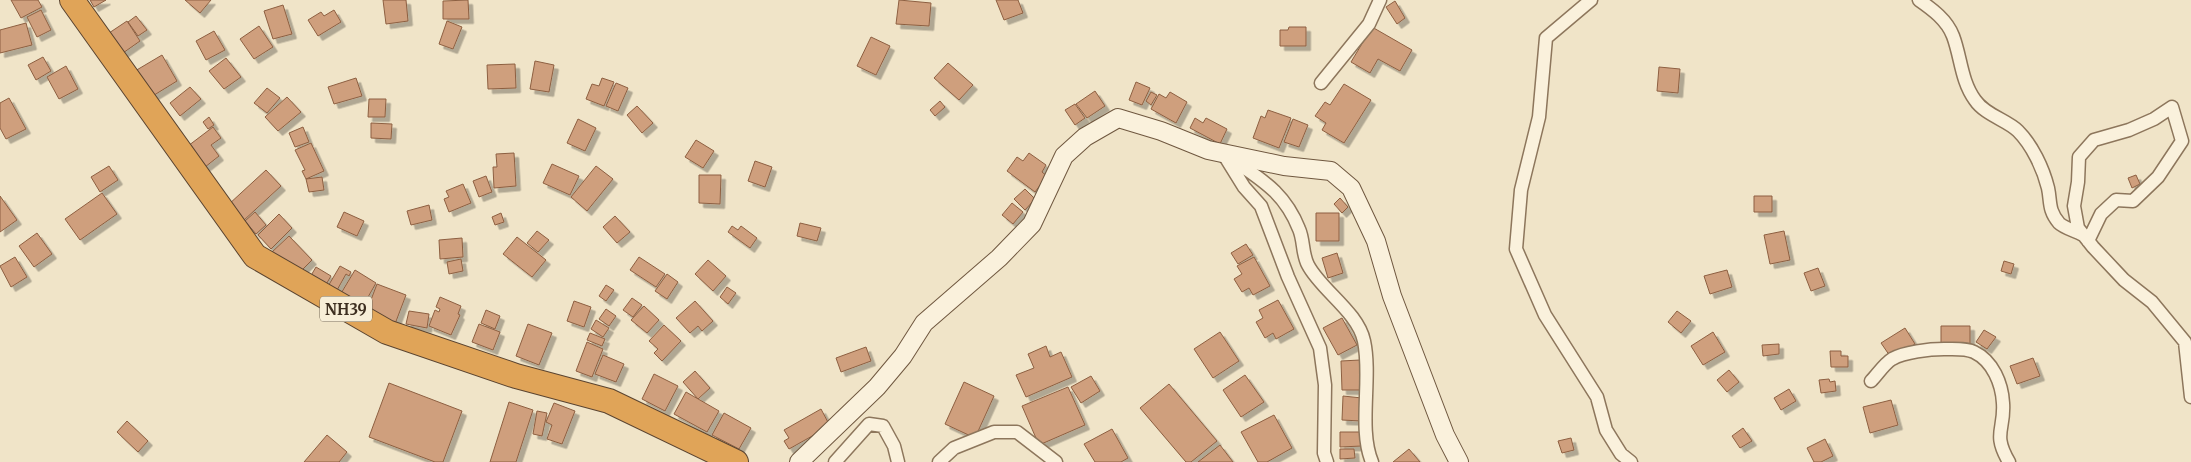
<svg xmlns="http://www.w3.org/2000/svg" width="2191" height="462" font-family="Merriweather,serif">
	<defs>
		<filter id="shadow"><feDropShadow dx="4.5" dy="4.5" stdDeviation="0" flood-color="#0004"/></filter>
	</defs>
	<rect width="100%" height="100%" fill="#f0e4c8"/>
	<path fill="#cf9f7d" stroke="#8d5f41" filter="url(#shadow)" d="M11 0H38L42 7 21 18Z
		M90 0H106L94 7Z
		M185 0H211L200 13Z
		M383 0H406L408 21 386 24Z
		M468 0 469 19H443V1Z
		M899 0 931 3 929 26 896 24Z
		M996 0H1018L1023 13 1004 20Z
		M1395 1 1405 18 1397 24 1386 7Z
		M283 5 292 34 273 39 264 11Z
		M41 10 51 30 37 37 27 17Z
		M334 10 341 22 318 36 308 20 321 12 324 16Z
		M136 16 147 30 138 36 128 22Z
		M127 21 140 41 123 53 109 33Z
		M447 21 462 27 453 49 439 44Z
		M26 23 32 45 0 53V30Z
		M259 26 273 47 254 59 240 39Z
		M1289 27H1306V46H1280V30H1288Z
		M1372 27 1412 50 1400 71 1378 59 1370 73 1351 62Z
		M214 31 225 50 206 60 196 41Z
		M871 37 890 46 876 75 857 66Z
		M162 55 177 81 151 97 135 71Z
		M43 57 51 71 36 80 28 65Z
		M226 58 241 77 224 89 209 71Z
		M535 61 554 65 549 92 530 89Z
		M948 63 973 85 959 100 934 78Z
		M515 64 516 88 488 89 487 65Z
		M66 66 78 89 59 99 47 77Z
		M1659 67 1680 69 1678 93 1657 91Z
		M356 78 362 96 334 104 328 87Z
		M602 78 614 82 604 106 586 99 592 84 599 86Z
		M1136 82 1150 88 1142 105 1129 100Z
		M616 83 628 88 618 111 606 106Z
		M1344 84 1371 100 1344 143 1322 130 1326 123 1315 116 1325 102 1330 105Z
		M190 87 201 99 180 116 170 103Z
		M267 88 280 98 267 113 254 103Z
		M1095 91 1105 106 1087 118 1076 104Z
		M1151 92 1157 95 1151 105 1146 101Z
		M1170 92 1187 102 1176 123 1151 109 1159 94 1166 98Z
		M287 97 301 112 278 131 265 117Z
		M9 98 26 129 6 139 0 128V103Z
		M369 99H386L385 117H368Z
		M940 101 945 107 935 116 930 110Z
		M1075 104 1085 118 1075 125 1065 110Z
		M637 106 653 123 642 133 627 115Z
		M1268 110 1291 118 1279 148 1253 138 1261 116 1265 118Z
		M209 117 214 125 208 129 203 122Z
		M1195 118 1203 123 1206 118 1227 129 1220 144 1190 128Z
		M578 119 596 128 585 151 567 143Z
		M1293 119 1308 125 1299 147 1284 142Z
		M371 123 392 124 391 139 371 138Z
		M213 127 221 138 211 145 219 156 200 171 184 149Z
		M303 127 309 142 295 147 289 133Z
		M696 140 714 151 703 168 685 157Z
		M311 143 324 171 306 179 302 171 305 170 295 150Z
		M514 153 516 186 494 188 493 167H497L496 154Z
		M1029 153 1046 165 1042 172 1047 176 1035 192 1007 171 1017 157 1023 161Z
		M755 161 772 167 765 187 748 181Z
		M552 164 579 176 570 195 543 183Z
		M109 166 118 180 100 192 91 177Z
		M596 166 613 179 587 211 571 197Z
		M266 170 281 186 243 221 228 205Z
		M699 175H721L720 204 699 203Z
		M2136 175 2140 184 2132 188 2128 178Z
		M486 176 492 192 479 197 473 181Z
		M322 177 324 190 309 192 306 179Z
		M463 184 471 203 449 212 444 199 449 197 446 191Z
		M1025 189 1035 199 1025 210 1014 199Z
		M102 193 117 214 80 240 65 219Z
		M0 196 17 220 0 232Z
		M1754 196H1772V212H1754Z
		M1340 198 1348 207 1342 213 1334 204Z
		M1012 203 1023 212 1013 224 1002 215Z
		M429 205 432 220 411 225 407 211Z
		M255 212 266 225 256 234 245 221Z
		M344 212 364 221 357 236 337 227Z
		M501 213 504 222 495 225 492 217Z
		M1316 213H1339V241H1316Z
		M279 214 292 228 271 249 258 235Z
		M615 216 630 232 617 243 603 227Z
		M800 223 821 228 817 241 797 236Z
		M732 226 738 230 741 226 757 238 750 248 728 232Z
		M537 231 549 240 538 252 527 243Z
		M1784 231 1790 260 1770 264 1764 235Z
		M37 233 52 254 34 267 19 246Z
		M289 236 312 260 295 277 271 253Z
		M517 237 546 260 532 277 503 254Z
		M462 238 463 257 440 259 439 240Z
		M1246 244 1253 255 1238 264 1231 253Z
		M1337 253 1343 273 1328 278 1322 258Z
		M15 257 27 277 11 287 0 266Z
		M639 257 665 274 656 287 630 270Z
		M1254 257 1270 286 1253 295 1249 288 1242 292 1234 279 1242 274 1237 266Z
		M461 259 463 271 449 274 447 262Z
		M708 260 726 276 713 291 695 274Z
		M2004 261 2014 264 2011 274 2001 271Z
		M340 266 351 272 349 276 346 274 336 292 324 293Z
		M316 267 331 276 321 293 306 284Z
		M1818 268 1825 286 1811 291 1804 273Z
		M355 270 376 283 359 313 337 300Z
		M1727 270 1732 287 1710 294 1704 276Z
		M667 274 678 282 667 299 655 291Z
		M377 284 406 295 395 324 366 313Z
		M606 285 614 290 606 301 599 296Z
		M727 287 736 293 728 304 720 297Z
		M440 297 461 306 458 314 460 315 451 335 429 326 435 310 439 312 440 309 436 307Z
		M632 298 642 305 633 317 623 310Z
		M1278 300 1294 329 1276 339 1273 333 1265 338 1256 322 1263 318 1259 310Z
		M574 301 591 307 584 327 567 321Z
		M695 301 713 321 702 331 698 326 690 333 676 318Z
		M644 306 659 320 647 333 631 320Z
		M606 309 616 316 609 326 599 319Z
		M486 310 500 316 495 329 481 323Z
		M409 311 429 314 427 328 406 324Z
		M1677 311 1691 321 1681 333 1668 322Z
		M1342 318 1357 345 1338 355 1323 328Z
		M596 320 609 328 603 337 591 329Z
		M479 324 500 332 493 350 472 342Z
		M528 324 552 333 539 365 516 356Z
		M664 325 681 341 662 361 654 353 658 349 649 341Z
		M1941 326H1970V345H1941Z
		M1905 328 1915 344 1892 359 1881 343Z
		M1984 330 1996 337 1987 349 1976 342Z
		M1220 332 1239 361 1213 378 1194 349Z
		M1713 332 1725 352 1703 365 1691 346Z
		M590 333 605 339 602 346 587 340Z
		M587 342 603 349 592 377 576 371Z
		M1779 344V354L1763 356 1762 345Z
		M1046 346 1050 357 1061 352 1072 377 1026 397 1016 375 1034 368 1028 354Z
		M866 347 871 361 841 372 836 358Z
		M1830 351H1841V356H1848V367H1831Z
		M603 355 624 364 616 382 595 374Z
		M2033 358 2040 376 2017 384 2010 366Z
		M1360 360 1361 390H1342L1341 361Z
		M1729 370 1739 382 1727 392 1717 380Z
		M695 371 710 388 698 399 683 382Z
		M654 374 678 386 665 411 642 399Z
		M1245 375 1264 402 1241 417 1223 390Z
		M1091 376 1100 391 1081 403 1071 387Z
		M1829 379 1830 382 1835 381 1836 391 1821 393 1819 380Z
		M964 382 994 396 975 438 945 424Z
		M389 383 462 411 443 462H435L369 437Z
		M1169 384 1217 441 1191 462H1186L1140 408Z
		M1068 387 1085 425 1039 445 1022 406Z
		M1789 389 1796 401 1781 410 1774 398Z
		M686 392 719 411 707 432 674 414Z
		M1343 396 1362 398 1361 421 1342 420Z
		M1891 400 1898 425 1870 433 1863 407Z
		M509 402 533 410 516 462H490Z
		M554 403 575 411 562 444 547 439 552 425 546 422Z
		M821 409 830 426 789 449 784 441 789 438 784 430Z
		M537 411 547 413 542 436 533 434Z
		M724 413 751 428 739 449 712 435Z
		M1274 415 1292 448 1267 462H1258L1241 432Z
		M127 421 148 441 138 452 117 432Z
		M1743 428 1752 441 1740 448 1732 436Z
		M1112 429 1128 458 1121 462H1095L1084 444Z
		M1340 432H1361L1362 446 1340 447Z
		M327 435 347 452 339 462H304Z
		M1571 438 1574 450 1562 453 1558 441Z
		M1825 439 1833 456 1821 462H1814L1807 448Z
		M1220 445 1233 462H1198Z
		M1340 449H1354L1355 458 1340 459Z
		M1409 449 1420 462H1393Z"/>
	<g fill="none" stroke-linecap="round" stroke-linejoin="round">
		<defs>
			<path id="street" d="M1591 0 1546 38 1539 117 1521 190 1516 249 1545 315 1597 397 1606 430 1621 454 1631 462
				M1919 0C1932 9 1947 20 1953 36 1961 57 1961 81 1975 100 1985 115 2007 120 2018 131 2032 145 2043 168 2048 188 2051 202 2048 210 2059 223 2064 228 2076 231 2083 235
				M1321 83 1369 24 1380 0
				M1229 157C1260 179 1284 191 1299 229 1304 240 1302 254 1308 265 1321 290 1358 312 1364 341 1372 378 1358 429 1372 462
				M1226 158 1244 187 1261 206 1288 277 1320 348 1325 385 1324 453 1327 462
				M2088 241 2101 214 2116 200 2133 201 2158 177 2182 141 2172 107 2154 119 2129 130 2094 140 2079 157 2078 182 2074 206 2078 228 2093 247 2124 280 2152 302 2185 342 2191 397
				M1871 381C1877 375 1884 364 1892 359 1904 352 1930 349 1944 349 1954 349 1966 348 1974 352 1993 361 2002 384 2003 403 2005 430 1992 433 2009 462
				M835 462 869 424 883 426 894 446 898 462
				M939 462 954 448 994 432H1017L1056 462"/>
			<path id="secondary" d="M799 462 877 387 903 356 924 323 999 258 1032 224 1064 156 1085 137 1118 118 1161 131 1208 150 1284 166 1331 171 1351 188 1376 241 1392 296 1445 435 1459 462"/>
			<path id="highway" d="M72 0 255 256 387 332 516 376 609 401 736 462"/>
		</defs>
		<use href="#street" stroke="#8d765c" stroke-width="15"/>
		<use href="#secondary" stroke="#6f573f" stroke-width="20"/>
		<use href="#highway" stroke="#5b4430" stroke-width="26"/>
		<use href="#street" stroke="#faf1dc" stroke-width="12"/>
		<use href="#secondary" stroke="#faf1dc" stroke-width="18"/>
		<use href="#highway" stroke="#e0a458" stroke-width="24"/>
	</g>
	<g text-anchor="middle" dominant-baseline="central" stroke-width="4" stroke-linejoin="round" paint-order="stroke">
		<rect fill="#f7eed8" stroke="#756857" stroke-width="1" x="320" y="296.5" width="52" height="25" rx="4"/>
		<g font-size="15" font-weight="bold" fill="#3d2e20">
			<text x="346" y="309">NH39</text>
		</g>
	</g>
</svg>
